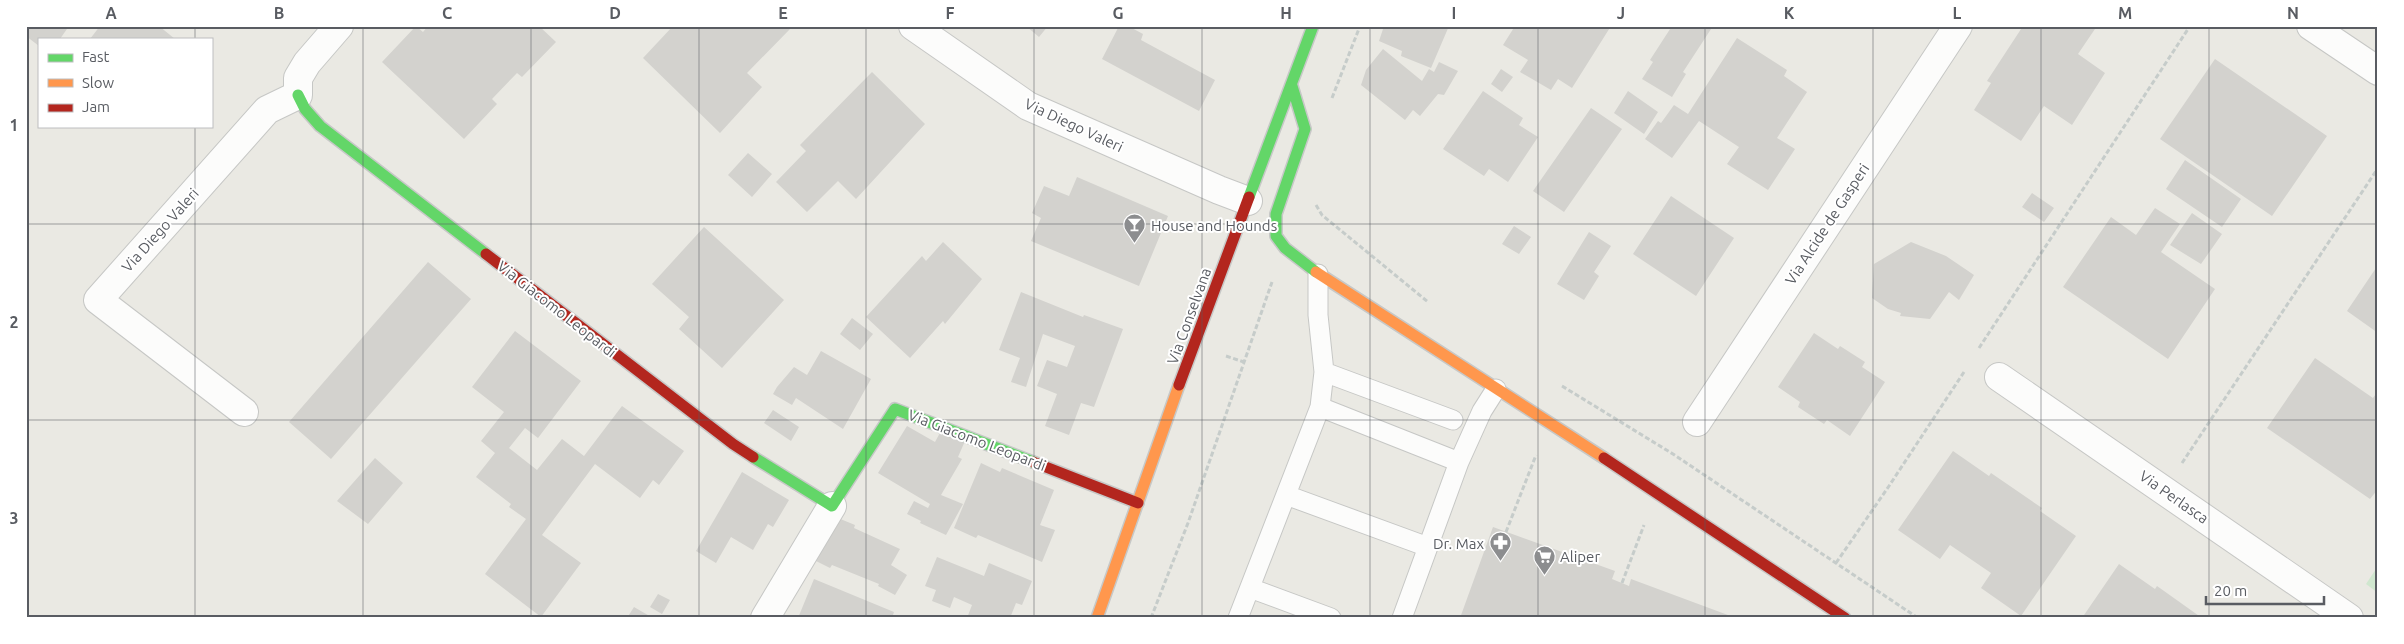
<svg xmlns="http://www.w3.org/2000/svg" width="2404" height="644" font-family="Ubuntu,sans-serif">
	<rect width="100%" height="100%" fill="#eae9e3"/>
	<path fill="#d0e7cf" d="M2378 566V593L2366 584Z"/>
	<path fill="#d3d2ce" d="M26 26H69L60 39H39V46L26 36Z
		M100 26H159L175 39H90Z
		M416 26 423 32 428 26H539L556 42 522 77 517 73 492 99 497 104 464 139 382 62Z
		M673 26H787L790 29 747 73 762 87 720 133 643 58Z
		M1026 26H1048L1039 37Z
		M1119 26H1128L1143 34 1141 40 1215 80 1199 111 1102 59Z
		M1384 26H1449L1431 68 1401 56 1402 51 1379 41Z
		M1515 26H1611L1572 88 1558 79 1551 90 1520 72 1528 60 1503 45Z
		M1672 26H1713L1683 72 1686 74 1672 97 1642 79 1653 62 1650 60Z
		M2023 26H2097L2078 54 2105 73 2072 125 2044 106 2021 141 1974 110 1991 83 1987 81Z
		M1737 38 1787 70 1784 76 1807 92 1777 138 1795 149 1768 190 1727 164 1739 147 1699 121 1672 158 1645 139 1658 121 1661 123 1674 105 1688 114Z
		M1383 49 1422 81 1429 69 1434 72 1439 62 1458 71 1444 95 1438 94 1420 116 1413 110 1405 120 1361 85 1366 70Z
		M2215 59 2327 136 2272 216 2160 139Z
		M1501 69 1513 77 1502 92 1491 84Z
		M872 72 925 124 856 199 838 181 807 212 776 182 806 151 800 145Z
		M1483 91 1523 118 1519 125 1538 137 1508 182 1489 169 1484 176 1443 149Z
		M1628 91 1658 112 1644 134 1614 113Z
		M1591 108 1622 129 1564 212 1533 191Z
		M748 153 772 174 752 197 728 175Z
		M2185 160 2241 199 2222 227 2166 189Z
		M1077 177 1168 216 1139 286 1031 241 1041 218 1032 213 1044 186 1069 196Z
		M2032 193 2054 208 2044 222 2022 207Z
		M1671 196 1734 238 1696 296 1633 254Z
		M2155 208 2180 224 2161 252 2215 289 2168 359 2063 287 2111 217 2136 235Z
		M2192 213 2222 234 2201 264 2170 245Z
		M1514 226 1531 237 1519 254 1502 244Z
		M704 227 784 300 722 368 679 329 689 317 652 284Z
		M1589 232 1611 246 1594 272 1599 276 1584 300 1557 284Z
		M943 242 982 279 945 324 943 321 910 358 866 317 922 256 926 261Z
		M1911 242 1946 256 1974 275 1959 300 1949 292 1930 319 1900 316 1901 313 1888 309 1872 298 1874 264Z
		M428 262 471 299 331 459 289 422Z
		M2378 265V333L2347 311Z
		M1021 292 1083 317 1084 315 1123 329 1094 407 1081 403 1069 435 1045 426 1057 394 1037 386 1047 360 1067 367 1075 346 1043 334 1026 387 1011 382 1020 358 999 350Z
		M852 318 873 334 860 350 840 334Z
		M515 331 581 381 538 438 525 428 509 448 537 470 562 439 584 456 622 406 684 451 659 485 653 480 640 498 595 464 542 535 581 563 541 617 485 574 526 519 509 507 511 504 476 477 495 453 481 441 504 412 472 387Z
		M1814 333 1838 349 1840 346 1865 362 1862 367 1885 382 1850 436 1827 420 1824 424 1798 407 1800 402 1778 387Z
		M821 351 871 379 843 429 796 398 792 405 773 394 777 387 794 367 807 375Z
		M2315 358 2373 398 2378 391V489L2370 499 2267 428Z
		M773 410 799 427 791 441 764 423Z
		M907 426 935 442 941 431 965 441 958 457 962 459 941 495 963 504 946 535 920 523 921 521 907 514 914 501 928 508 930 504 878 473Z
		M1953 451 1989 476 1991 473 2042 508 2040 511 2076 536 2021 616 1981 588 1991 573 1950 545 1940 559 1898 530Z
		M375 458 403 483 368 524 337 501Z
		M981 463 1000 472 1002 468 1054 490 1040 525 1055 530 1042 562 978 535 976 538 954 528Z
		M742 472 789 500 773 527 768 524 753 550 731 537 716 563 696 551Z
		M838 518 855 525 854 528 900 549 891 565 907 575 895 595 878 586 879 584 832 565 830 568 814 560Z
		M1493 527 1615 571 1612 579 1629 586 1631 579 1736 618H1460Z
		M937 557 984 576 989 563 1032 581 1022 605 1016 603 1010 618H967L972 605 954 597 950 608 932 601 936 590 925 586Z
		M2119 564 2155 589 2157 586 2202 618H2082Z
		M814 579 894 612 892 618H798Z
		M658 594 670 600 662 614 650 607Z
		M634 607 653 618H627Z"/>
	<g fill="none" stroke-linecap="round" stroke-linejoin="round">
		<defs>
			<path id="lane" d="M1318 274V315L1324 372 1320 407 1459 462
				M1324 372 1453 420
				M1286 495 1428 547
				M1250 588 1331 618
				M1238 618 1320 407
				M1402 618 1459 462 1482 411 1496 389"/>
			<path id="street" d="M913 26 1028 106 1219 190 1248 201
				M2311 26 2378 71
				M1999 377 2349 618
				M244 412 98 300 267 110 298 95V78L307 63 339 26
				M1697 422 1958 26
				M765 618 832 506"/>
			<path id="fast" d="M1292 86 1305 129 1276 214V236L1285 248 1316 272
				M298 95 305 109 320 126 486 254
				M1249 197 1313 26
				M753 457 832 506 895 409 1033 462"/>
			<path id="slow" d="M1316 272 1604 458
				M1097 618 1179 385"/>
			<path id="jam" d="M486 254 733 444 753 457
				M1179 385 1249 197
				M1604 458 1845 618
				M1033 462 1138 503"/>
		</defs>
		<use href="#lane" stroke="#c6c7c5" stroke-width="21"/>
		<use href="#street" stroke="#c6c7c5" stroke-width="30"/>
		<use href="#fast" stroke="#c7c8c7" stroke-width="14"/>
		<use href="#slow" stroke="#c7c8c7" stroke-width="14"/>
		<use href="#jam" stroke="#c7c8c7" stroke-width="14"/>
		<path stroke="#c6ccca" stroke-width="3" stroke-dasharray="5 2.5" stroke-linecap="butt" d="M1332 98 1360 26
			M1316 205 1322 215 1428 302
			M1979 348 2190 26
			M1226 356 1244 362
			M1562 386 1673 454 1918 618
			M2182 463 2378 168
			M1506 532 1536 455
			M1836 563 1889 486 1964 372
			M1622 583 1644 525
			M1151 618 1188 523 1272 282"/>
		<use href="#lane" stroke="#fcfcfb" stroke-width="19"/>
		<use href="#street" stroke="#fcfcfb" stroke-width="28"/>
		<use href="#fast" stroke="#63d668" stroke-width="11"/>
		<use href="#slow" stroke="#ff974d" stroke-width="11"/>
		<use href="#jam" stroke="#b3261e" stroke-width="11"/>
	</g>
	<path fill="none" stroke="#595c62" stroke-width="1" stroke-opacity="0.55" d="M195 26V39M363 26V618M531 26V618M699 26V618M866 26V618M1034 26V618M1202 26V618M1370 26V618M1538 26V618M1705 26V618M1873 26V618M2041 26V618M2209 26V618M195 126V618M26 224H2378M26 420H2378"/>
	<defs>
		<symbol id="bar-pin" viewBox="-11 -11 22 30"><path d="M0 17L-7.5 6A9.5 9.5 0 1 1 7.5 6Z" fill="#8c8d8f" stroke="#fff"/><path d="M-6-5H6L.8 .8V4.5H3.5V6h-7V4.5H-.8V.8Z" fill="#fff"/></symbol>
		<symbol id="pharmacy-pin" viewBox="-11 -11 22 30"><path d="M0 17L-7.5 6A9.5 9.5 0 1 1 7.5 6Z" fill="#8c8d8f" stroke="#fff"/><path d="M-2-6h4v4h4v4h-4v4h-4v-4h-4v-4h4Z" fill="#fff"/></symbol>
		<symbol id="supermarket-pin" viewBox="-11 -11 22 30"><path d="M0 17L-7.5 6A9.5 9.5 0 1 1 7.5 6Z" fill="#8c8d8f" stroke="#fff"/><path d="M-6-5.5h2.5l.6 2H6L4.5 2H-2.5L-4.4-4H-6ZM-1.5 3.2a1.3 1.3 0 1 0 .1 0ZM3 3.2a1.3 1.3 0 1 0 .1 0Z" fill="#fff"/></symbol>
	</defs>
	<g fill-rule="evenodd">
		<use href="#bar-pin" x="1122" y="212" width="25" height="34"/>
		<use href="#pharmacy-pin" x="1488" y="530" width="25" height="34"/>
		<use href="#supermarket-pin" x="1532" y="544" width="25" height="34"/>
	</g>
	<g text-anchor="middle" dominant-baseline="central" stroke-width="4" stroke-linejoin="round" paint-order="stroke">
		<g font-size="15" fill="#595c62" stroke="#fff">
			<text transform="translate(1074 125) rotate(25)">Via Diego Valeri</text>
			<text transform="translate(1827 224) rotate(-57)">Via Alcide de Gasperi</text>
			<text transform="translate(160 230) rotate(-48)">Via Diego Valeri</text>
			<text transform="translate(557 309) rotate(38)">Via Giacomo Leopardi</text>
			<text transform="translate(1189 316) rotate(-70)">Via Conselvana</text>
			<text transform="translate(977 440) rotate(21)">Via Giacomo Leopardi</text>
			<text transform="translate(2174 497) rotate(35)">Via Perlasca</text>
		</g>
		<g font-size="15" fill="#595c62" stroke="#fff" text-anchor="start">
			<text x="1151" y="225">House and Hounds</text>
			<text x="1484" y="543" text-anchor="end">Dr. Max</text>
			<text x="1560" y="556">Aliper</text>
		</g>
	</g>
	<rect width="2404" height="644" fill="none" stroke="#ffffff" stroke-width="55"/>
	<rect x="38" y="38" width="175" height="90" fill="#ffffff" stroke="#bdbec0"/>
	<rect x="48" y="54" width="25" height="8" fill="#63d668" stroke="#bdbec0"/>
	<text x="82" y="62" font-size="15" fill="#595c62">Fast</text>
	<rect x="48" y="79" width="25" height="8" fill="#ff974d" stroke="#bdbec0"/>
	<text x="82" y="88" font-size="15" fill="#595c62">Slow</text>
	<rect x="48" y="104" width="25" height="8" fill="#b3261e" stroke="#bdbec0"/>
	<text x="82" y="112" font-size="15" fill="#595c62">Jam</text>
	<path d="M2206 596v8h118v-8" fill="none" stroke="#595c62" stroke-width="2.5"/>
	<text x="2214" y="596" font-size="15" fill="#595c62" stroke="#ffffff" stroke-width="4" paint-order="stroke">20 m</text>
	<rect x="28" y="28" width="2348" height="588" fill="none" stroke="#595c62" stroke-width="2"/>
	<g font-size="16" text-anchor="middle" font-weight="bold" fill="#595c62">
		<text x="111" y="19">A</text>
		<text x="279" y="19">B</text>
		<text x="447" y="19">C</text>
		<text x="615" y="19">D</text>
		<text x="783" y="19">E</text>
		<text x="950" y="19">F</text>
		<text x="1118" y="19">G</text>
		<text x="1286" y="19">H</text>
		<text x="1454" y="19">I</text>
		<text x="1621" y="19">J</text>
		<text x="1789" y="19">K</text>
		<text x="1957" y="19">L</text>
		<text x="2125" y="19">M</text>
		<text x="2293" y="19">N</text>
		<text x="14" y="131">1</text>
		<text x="14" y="328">2</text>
		<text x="14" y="524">3</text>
	</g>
</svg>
